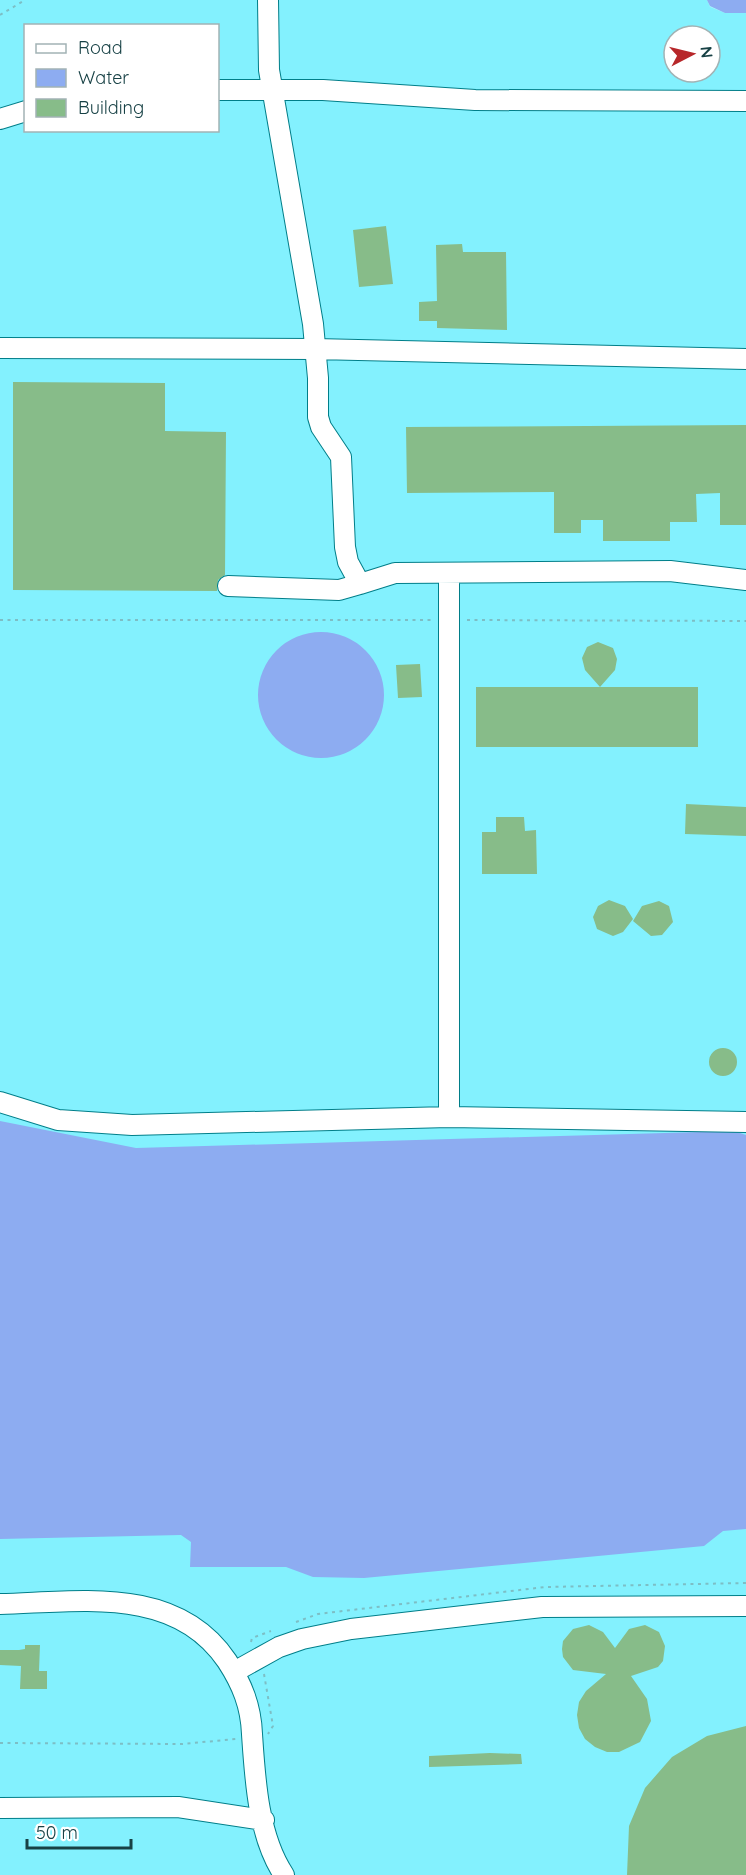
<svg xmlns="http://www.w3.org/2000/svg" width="746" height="1875" font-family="Quicksand,sans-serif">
	<rect width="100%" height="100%" fill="#aaf4fd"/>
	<path fill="#83f1fe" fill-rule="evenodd" d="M0 0H707L710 7 725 13H746V1875H0ZM26 26H218V130H26ZM674 36H710V72H674Z"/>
	<path fill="#8dacf1" d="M707 0H746V13H725L710 6Z
		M258 695a63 63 0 1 1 126 0a63 63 0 1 1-126 0Z
		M0 1121 136 1148 734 1131 746 1135V1529L723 1531 704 1546 364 1578 313 1577 286 1567H190L191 1542 181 1535 0 1539Z"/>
	<path fill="#87bc89" d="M386 226 393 284 359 287 353 230Z
		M462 244 463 252H506L507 330 437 328V321H419V302L437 301 436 245Z
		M13 382 165 383V431L226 432 225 575 218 580 217 591 13 590Z
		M746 425V525H720V493L696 494 697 522H670V541H603V520H581V533H554V492L407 493 406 427Z
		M598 642 613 648 617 659 615 670 600 687 585 670 582 658 587 647Z
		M420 664 422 697 398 698 396 665Z
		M476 687H698V747H476Z
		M686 804 746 807V836L685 834Z
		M496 817H524L525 831 536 830 537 874H482V832H496Z
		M609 900 625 906 633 919 623 932 613 936 597 929 593 917 598 906Z
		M659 901 669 906 673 922 662 935 651 936 633 921 642 906Z
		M709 1062a14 14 0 1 1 28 0a14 14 0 1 1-28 0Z
		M589 1625 603 1632 615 1648 629 1629 645 1625 659 1632 665 1646 663 1661 658 1667 631 1676 647 1699 651 1721 640 1742 619 1752H607L595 1747 585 1739 579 1728 577 1715 579 1702 586 1691 606 1674 573 1670 563 1657 562 1649 563 1641 573 1629Z
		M25 1645H40L39 1671H47V1689H20L21 1666 0 1665V1650H19L25 1649Z
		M746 1726V1875H627L629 1826 645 1788 672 1757 707 1736Z
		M490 1753 521 1754 522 1764 429 1767V1756Z"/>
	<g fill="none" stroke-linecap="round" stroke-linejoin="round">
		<defs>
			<path id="minor" d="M268 0 269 70 313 324 318 378V417L321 427 341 457 345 547 348 562 360 584 395 573 670 571 746 580
				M218 90H323L475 100 746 101
				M0 119 26 111
				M0 348 315 349 746 359
				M449 573V1117
				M228 586 339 590 360 584
				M0 1102 58 1120 132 1125 449 1117 746 1122
				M0 1604C80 1602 176 1585 227 1661 242 1684 251 1706 252 1734 255 1779 258 1836 284 1875
				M234 1672 279 1647 302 1639 351 1629 542 1607 746 1606
				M0 1808 178 1807 264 1820"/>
		</defs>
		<use href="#minor" stroke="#007e89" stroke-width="22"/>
		<path stroke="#7dbec5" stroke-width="2" stroke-dasharray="3 4.5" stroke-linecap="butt" d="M0 15 25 0
			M0 620H431
			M467 620 746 621
			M296 1622 318 1614 545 1587 746 1583
			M251 1642 252 1638 271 1631
			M264 1674 273 1726 268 1734
			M0 1743 182 1744 236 1739"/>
		<use href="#minor" stroke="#fff" stroke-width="20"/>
	</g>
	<rect x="24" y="24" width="195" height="108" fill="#ffffff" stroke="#a2b3b5" stroke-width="1.5"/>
	<rect x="36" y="44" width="30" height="9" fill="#ffffff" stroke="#a2b3b5" stroke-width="1.5"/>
	<text x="78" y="54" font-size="18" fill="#174145">Road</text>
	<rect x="36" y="69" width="30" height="18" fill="#8dacf1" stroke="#a2b3b5" stroke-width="1.5"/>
	<text x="78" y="84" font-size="18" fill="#174145">Water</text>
	<rect x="36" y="99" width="30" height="18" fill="#87bc89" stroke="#a2b3b5" stroke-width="1.5"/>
	<text x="78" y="114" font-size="18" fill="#174145">Building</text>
	<g transform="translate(692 54) rotate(83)"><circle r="28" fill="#ffffff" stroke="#a2b3b5" stroke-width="1.5"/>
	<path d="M0-4.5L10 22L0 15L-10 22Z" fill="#b7272a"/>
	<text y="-9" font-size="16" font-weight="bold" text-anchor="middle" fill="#174145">N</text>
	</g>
	<path d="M27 1839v9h104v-9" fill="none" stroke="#174145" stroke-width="3"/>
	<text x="36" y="1839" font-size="18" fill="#174145" stroke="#ffffff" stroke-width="4.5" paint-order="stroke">50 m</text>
</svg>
